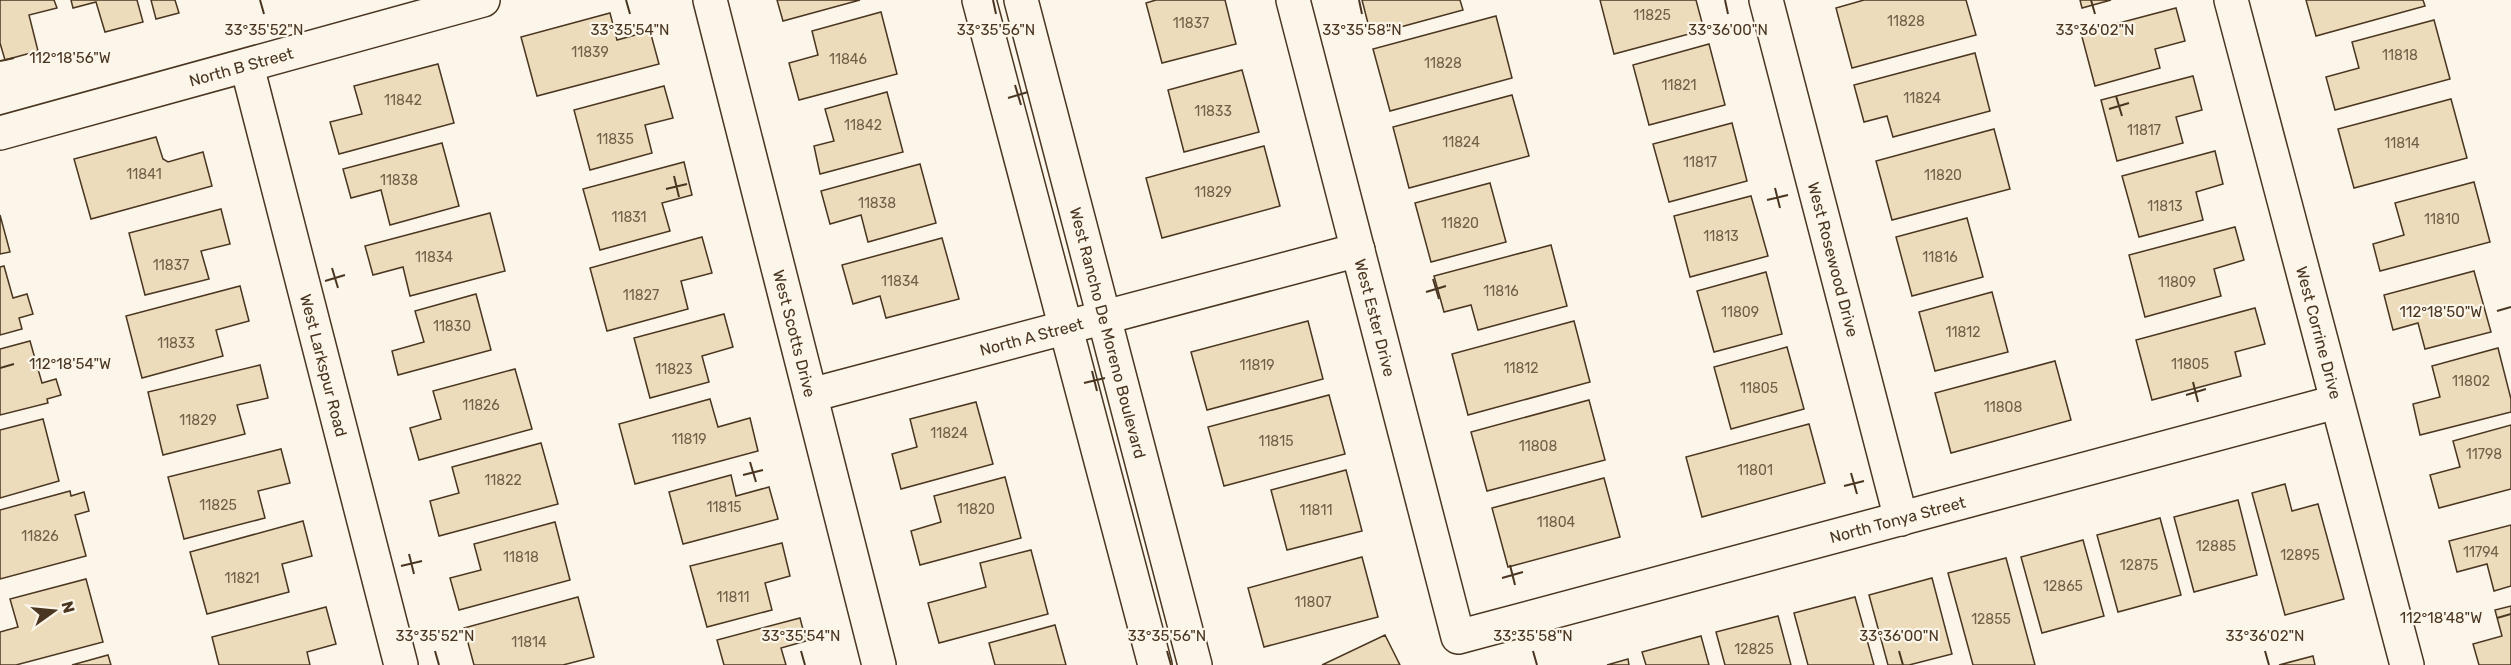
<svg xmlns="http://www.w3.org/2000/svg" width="2511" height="665" font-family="Rubik,sans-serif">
	<rect width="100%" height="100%" fill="#fbf6e9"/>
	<path fill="#ecdcbc" stroke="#4a3520" stroke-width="1.5" d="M0 0H54L57 8 29 15 38 51 5 60 0 43Z
		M71 0H137L143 22 105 32 96 2 73 8Z
		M151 0H175L179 13 156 19Z
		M777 0H860L783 21Z
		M1156 0H1225L1236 44 1162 63 1146 3Z
		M1362 0H1460L1463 10 1371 35Z
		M1600 0H1696L1704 30 1614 54Z
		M1864 0H1966L1976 35 1852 68 1836 8Z
		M2080 0H2111L2082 8Z
		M2306 0H2423L2425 6 2316 36Z
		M2176 8 2185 41 2155 49 2160 68 2095 86 2081 33Z
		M881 12 897 74 799 100 789 63 818 55 812 31Z
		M610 13 617 40 650 31 659 64 537 96 521 37Z
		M1496 16 1512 78 1390 111 1373 49Z
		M2434 20 2450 79 2335 110 2326 77 2359 68 2352 42Z
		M1709 44 1725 105 1649 125 1633 65Z
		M1975 53 1990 111 1893 137 1887 116 1864 122 1854 85Z
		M438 64 454 123 339 154 330 122 362 114 354 86Z
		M1242 70 1259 132 1184 152 1168 90Z
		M2193 76 2202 110 2176 117 2183 143 2117 161 2101 100Z
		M664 86 673 118 645 125 652 153 590 170 574 110Z
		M887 92 903 152 820 174 814 146 834 141 825 109Z
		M1512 95 1529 156 1409 188 1393 127Z
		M2451 99 2467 158 2354 188 2338 129Z
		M1732 123 1747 181 1669 202 1653 144Z
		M1994 129 2010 189 1892 220 1876 161Z
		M156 137 163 159 168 162 203 152 212 186 91 219 74 159Z
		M442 143 459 206 390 225 381 190 351 198 343 169Z
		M1264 146 1280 206 1162 238 1146 178Z
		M2215 151 2223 184 2196 192 2203 220 2139 237 2122 176Z
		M684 162 692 195 662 203 670 231 600 250 583 189Z
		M920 164 936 223 868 242 861 215 830 224 821 191Z
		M2474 182 2490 242 2380 271 2373 244 2404 235 2395 203Z
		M1490 183 1506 242 1431 262 1415 203Z
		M1751 196 1768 256 1690 277 1674 216Z
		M221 209 230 244 201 251 209 279 145 295 129 233Z
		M490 213 505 271 410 296 403 267 373 275 365 246Z
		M0 215 10 252 0 254Z
		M1967 218 1983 277 1912 296 1896 237Z
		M2235 227 2244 260 2214 269 2221 296 2145 317 2129 255Z
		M702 237 712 273 681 281 688 309 607 331 590 268Z
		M942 238 959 299 886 318 880 296 853 304 842 265Z
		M1551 245 1567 306 1478 330 1471 305 1444 312 1434 276Z
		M4 266 13 298 27 294 33 314 19 318 22 329 0 335V267Z
		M2474 271 2491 332 2425 349 2418 323 2393 330 2384 295Z
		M1766 272 1782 334 1714 352 1697 291Z
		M240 286 249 321 216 330 223 356 142 378 126 316Z
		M1992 292 2008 352 1935 371 1919 312Z
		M476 294 491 350 398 375 392 351 424 342 415 311Z
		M2255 308 2265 344 2235 352 2241 376 2152 400 2136 340Z
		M724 314 733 347 702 356 709 382 650 398 634 338Z
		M1308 321 1323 379 1207 410 1191 352Z
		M1574 321 1590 382 1468 415 1452 354Z
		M30 341 42 383 56 379 61 395 47 399 48 403 0 415V349Z
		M1787 347 1804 409 1731 429 1714 367Z
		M2498 348 2511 399V412L2420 435 2413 404 2440 397 2432 366Z
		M2055 361 2071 420 1951 453 1935 393Z
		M260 365 268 398 237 405 245 434 163 455 148 392Z
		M515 369 532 429 419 460 410 428 441 419 433 391Z
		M1329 395 1345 454 1224 486 1208 427Z
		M710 399 718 427 750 418 758 451 635 484 619 424Z
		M1589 400 1605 460 1487 491 1471 432Z
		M976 402 993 464 901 489 892 454 917 447 910 419Z
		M43 419 59 481 0 498V430Z
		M1809 424 1825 483 1702 517 1686 457Z
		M2511 425V489L2439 508 2430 475 2460 467 2453 441Z
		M541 443 558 504 439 536 430 501 459 493 452 467Z
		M281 449 290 483 258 491 265 518 184 539 168 477Z
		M1346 470 1362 531 1287 550 1271 490Z
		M731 475 736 496 769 487 778 519 683 544 669 492Z
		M1005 477 1021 538 920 565 911 531 941 522 934 496Z
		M1604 478 1620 537 1508 567 1492 508Z
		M2285 484 2292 511 2318 504 2344 599 2285 615 2252 493Z
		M70 491 71 496 84 492 89 511 75 515 86 556 0 579V510Z
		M2238 500 2257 575 2194 592 2174 517Z
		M2160 518 2181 595 2118 612 2097 535Z
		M303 521 312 556 282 564 289 592 207 614 190 552Z
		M555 522 570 580 459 610 450 578 481 570 474 544Z
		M2511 525V586L2494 591 2487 564 2457 572 2449 541Z
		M2083 540 2104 616 2042 633 2021 557Z
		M782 543 790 576 765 583 772 610 707 627 690 566Z
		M1031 550 1048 614 939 643 928 603 986 587 980 563Z
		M1362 557 1378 617 1264 647 1248 588Z
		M2006 558 2035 665H1973L1948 573Z
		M1932 578 1952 654 1909 665H1888L1869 595Z
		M86 579 103 642 16 665H0V632L18 627 10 599Z
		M578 597 594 657 563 665H474L464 628Z
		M1855 597 1874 665H1808L1794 613Z
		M2511 606V665H2479L2473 644 2502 636 2495 610Z
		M326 607 336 644 307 652 310 665H219L212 637Z
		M1778 616 1791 665H1725L1716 632Z
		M800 618 806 641 781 648 786 665H724L717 640Z
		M1055 625 1066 665H995L989 643Z
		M1385 635 1400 665H1322Z
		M1701 636 1709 665H1646L1642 652Z
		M108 655 111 665H72Z
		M2313 656 2315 665H2279Z
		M1628 659 1629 665H1607Z"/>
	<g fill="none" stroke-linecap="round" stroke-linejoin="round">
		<defs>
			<g id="minor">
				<path id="s1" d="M710 0 879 665"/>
				<path d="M979 0 1155 665"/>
				<path id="s2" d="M1021 0 1195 665"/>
				<path id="s3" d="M1293 0 1458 637 2336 402"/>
				<path id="s4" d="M1766 0 1901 519"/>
				<path id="s5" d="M2231 0 2407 665"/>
				<path id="s6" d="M247 66 401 665"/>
				<path id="s7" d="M0 133 483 0"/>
				<path id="s8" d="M811 395 1358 250"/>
			</g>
		</defs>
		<use href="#minor" stroke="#4a3520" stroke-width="36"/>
		<use href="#minor" stroke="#fbf6e9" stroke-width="33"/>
	</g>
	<path fill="none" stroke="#4a3520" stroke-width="2" d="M260 0 264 14M626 0 630 14M993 0 996 14M1359 0 1362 14M1725 0 1728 14M2091 0 2095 14M0 61 14 58M1015 85 1021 105M2116 96 2122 116M1008 98 1028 92M2109 109 2129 103M674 176 679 197M1775 188 1780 208M666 189 687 184M1767 200 1788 195M332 268 338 288M1433 279 1439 299M325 281 345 275M1426 292 1446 286M2497 311 2511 307M0 368 14 364M1092 371 1097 391M2193 382 2198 402M1084 383 1105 378M2186 395 2206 389M750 462 756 482M1851 473 1857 494M743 475 763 470M1844 486 1864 481M409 554 414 574M1510 565 1515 585M401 566 422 561M1502 578 1523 572M2497 618 2511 614M435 651 439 665M801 651 805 665M1167 651 1171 665M1533 651 1537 665M1899 651 1903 665M2265 651 2269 665"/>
	<g text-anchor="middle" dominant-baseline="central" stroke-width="4.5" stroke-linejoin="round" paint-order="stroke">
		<g font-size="14" fill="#725f47">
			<text x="1652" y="15">11825</text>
			<text x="1906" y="21">11828</text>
			<text x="1191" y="23">11837</text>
			<text x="590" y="52">11839</text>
			<text x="2400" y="55">11818</text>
			<text x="848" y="59">11846</text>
			<text x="1443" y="63">11828</text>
			<text x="1679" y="85">11821</text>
			<text x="1922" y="98">11824</text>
			<text x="403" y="100">11842</text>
			<text x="1213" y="111">11833</text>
			<text x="863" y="125">11842</text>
			<text x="2144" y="130">11817</text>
			<text x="615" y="139">11835</text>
			<text x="1461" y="142">11824</text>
			<text x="2402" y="143">11814</text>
			<text x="1700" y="162">11817</text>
			<text x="144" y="174">11841</text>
			<text x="1943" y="175">11820</text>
			<text x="399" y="180">11838</text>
			<text x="1213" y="192">11829</text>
			<text x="877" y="203">11838</text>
			<text x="2165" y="206">11813</text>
			<text x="629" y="217">11831</text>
			<text x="2442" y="219">11810</text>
			<text x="1460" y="223">11820</text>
			<text x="1721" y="236">11813</text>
			<text x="434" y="257">11834</text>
			<text x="1940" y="257">11816</text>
			<text x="171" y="265">11837</text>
			<text x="900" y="281">11834</text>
			<text x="2177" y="282">11809</text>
			<text x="1501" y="291">11816</text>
			<text x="641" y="295">11827</text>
			<text x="1740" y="312">11809</text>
			<text x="452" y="326">11830</text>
			<text x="1963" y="332">11812</text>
			<text x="176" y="343">11833</text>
			<text x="2190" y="364">11805</text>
			<text x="1257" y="365">11819</text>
			<text x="1521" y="368">11812</text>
			<text x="674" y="369">11823</text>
			<text x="2471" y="381">11802</text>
			<text x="1759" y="388">11805</text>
			<text x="481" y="405">11826</text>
			<text x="2003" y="407">11808</text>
			<text x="198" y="420">11829</text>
			<text x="949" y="433">11824</text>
			<text x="689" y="439">11819</text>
			<text x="1276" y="441">11815</text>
			<text x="1538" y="446">11808</text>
			<text x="2484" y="454">11798</text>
			<text x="1755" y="470">11801</text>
			<text x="503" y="480">11822</text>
			<text x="218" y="505">11825</text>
			<text x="724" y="507">11815</text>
			<text x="976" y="509">11820</text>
			<text x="1316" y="510">11811</text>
			<text x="1556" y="522">11804</text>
			<text x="40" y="536">11826</text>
			<text x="2216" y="546">12885</text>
			<text x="2481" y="552">11794</text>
			<text x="2300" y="555">12895</text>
			<text x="521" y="557">11818</text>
			<text x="2139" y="565">12875</text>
			<text x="242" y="578">11821</text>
			<text x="2063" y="586">12865</text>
			<text x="733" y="597">11811</text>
			<text x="1313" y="602">11807</text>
			<text x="1991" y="619">12855</text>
			<text x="529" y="642">11814</text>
			<text x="1754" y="649">12825</text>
		</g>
		<g font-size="16" fill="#4a3520" stroke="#fbf6e9">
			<text stroke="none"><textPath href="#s7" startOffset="250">North B Street</textPath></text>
			<text stroke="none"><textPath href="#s4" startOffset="268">West Rosewood Drive</textPath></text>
			<text stroke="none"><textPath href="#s3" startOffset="328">West Ester Drive</textPath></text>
			<text stroke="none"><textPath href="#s1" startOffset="344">West Scotts Drive</textPath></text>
			<text stroke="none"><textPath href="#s2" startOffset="344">West Rancho De Moreno Boulevard</textPath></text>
			<text stroke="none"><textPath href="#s5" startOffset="344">West Corrine Drive</textPath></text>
			<text stroke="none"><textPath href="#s8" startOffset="228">North A Street</textPath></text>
			<text stroke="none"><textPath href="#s6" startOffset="309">West Larkspur Road</textPath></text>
			<text stroke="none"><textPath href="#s3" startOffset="1113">North Tonya Street</textPath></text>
		</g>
	</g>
	<g font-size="15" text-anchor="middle" fill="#4a3520" stroke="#fbf6e9" stroke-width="4.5" stroke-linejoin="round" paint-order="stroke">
		<text x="264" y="35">33°35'52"N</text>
		<text x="630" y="35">33°35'54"N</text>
		<text x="996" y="35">33°35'56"N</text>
		<text x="1362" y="35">33°35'58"N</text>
		<text x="1728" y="35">33°36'00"N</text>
		<text x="2095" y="35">33°36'02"N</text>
		<text x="70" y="63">112°18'56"W</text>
		<text x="2441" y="317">112°18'50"W</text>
		<text x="70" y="369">112°18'54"W</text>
		<text x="2441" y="623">112°18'48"W</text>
		<text x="435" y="641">33°35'52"N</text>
		<text x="801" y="641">33°35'54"N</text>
		<text x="1167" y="641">33°35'56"N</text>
		<text x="1533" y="641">33°35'58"N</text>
		<text x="1899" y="641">33°36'00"N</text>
		<text x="2265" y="641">33°36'02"N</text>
	</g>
	<g transform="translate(54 611) rotate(75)" stroke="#fbf6e9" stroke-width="4.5" paint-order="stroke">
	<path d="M0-4.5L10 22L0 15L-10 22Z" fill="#4a3520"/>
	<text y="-9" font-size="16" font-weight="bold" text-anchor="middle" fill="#4a3520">N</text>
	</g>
</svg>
